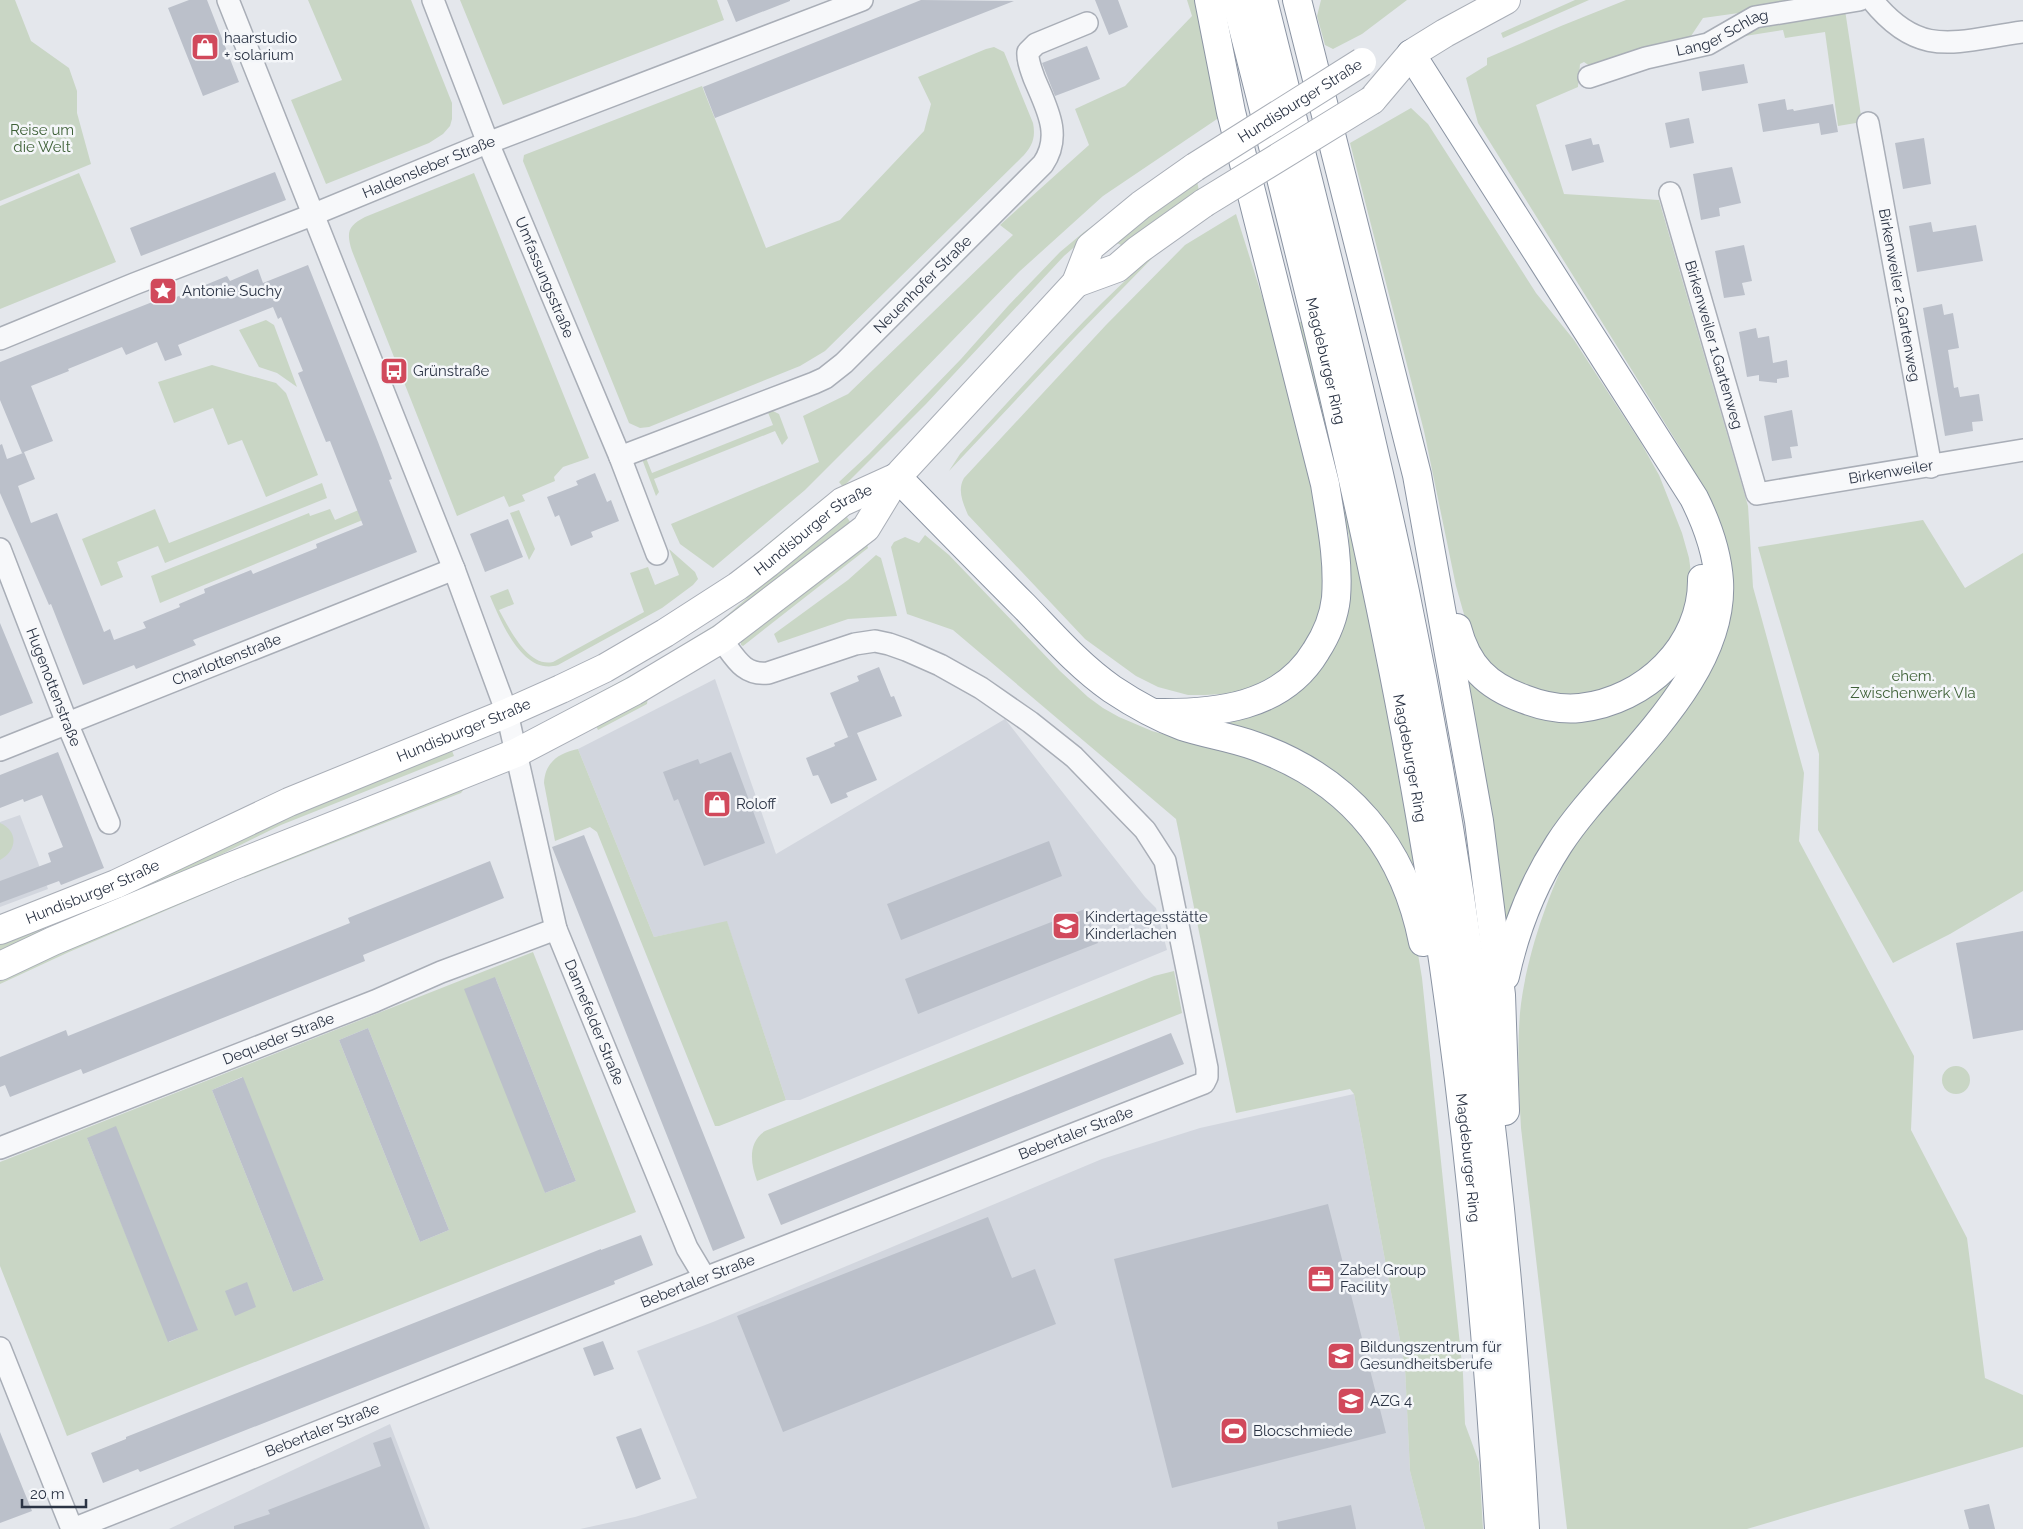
<svg xmlns="http://www.w3.org/2000/svg" width="2023" height="1529" font-family="Raleway,sans-serif">
	<rect width="100%" height="100%" fill="#e4e7ec"/>
	<path fill="#d2d6de" d="M715 679 776 854 1005 719 1145 897 1156 908 1167 950 800 1100H786L727 922 654 937 578 749Z
		M20 815 48 889 0 907V822Z
		M1354 1094 1405 1367 1410 1471 1425 1529H580L635 1517 697 1498 637 1351 713 1322 1102 1159 1200 1128Z
		M390 1424 430 1529H169Z"/>
	<path fill="#c9d6c5" fill-rule="evenodd" d="M0 0H15L31 41 69 68 77 91V113L91 164 0 201Z
		M308 0H411L452 103V119L450 126 443 134 429 143 326 184 291 100 342 80Z
		M460 0H717L724 20 503 105Z
		M1187 0H1198L1220 117 1103 196 1020 271 880 415 805 490 713 568 680 544 671 524 819 462 803 416 848 394 1013 235 1000 225 1089 145 1075 109 1125 86 1192 16Z
		M1321 0H1407L1362 34 1333 49 1325 45 1317 16Z
		M1575 0H1589L1503 38 1501 33Z
		M1626 0H1833L1703 18 1687 42 1593 68 1584 62 1580 64 1578 87 1536 105 1564 194 1659 200 1748 506 1753 587 1804 773 1799 841 1914 1056 1911 1130 1967 1238 1985 1378 2023 1395V1447L1747 1529H1567L1521 1128C1519 1090 1517 1051 1520 1013 1525 961 1547 896 1571 849L1713 660 1709 503 1681 449 1478 123 1466 78 1487 65V58L1561 26Z
		M1845 10 1862 122 1838 126 1825 32 1785 38 1783 30 1745 36 1755 24Z
		M994 47 1004 52 1033 123C1036 138 1032 147 1021 158L825 351 800 366 649 427 640 428 629 423 523 161 524 155 702 86 766 248 840 220 924 131 931 104 918 77 986 49Z
		M1411 108 1428 124 1536 293 1574 340 1641 443 1659 475 1682 533 1689 558 1691 573 1689 601 1670 643 1643 670 1610 688 1580 695 1564 696 1525 688 1490 667 1469 632 1456 586 1424 431 1350 143Z
		M79 173 116 262 0 309V206Z
		M474 173 589 458 563 467 554 477 555 481 522 495 525 501 509 507 504 496 457 516 352 251C346 232 348 226 365 217Z
		M1197 181 1199 191 1172 209 1123 246 1115 242 1171 198Z
		M1125 203 1064 256 926 404 843 487 839 482 869 454 961 359 1008 306 1060 252 1084 232Z
		M1236 214 1286 372 1316 489 1327 585 1316 626 1301 650 1282 669 1264 681 1235 693 1206 695H1188L1158 687 1136 676 1085 639 968 515C963 503 957 490 964 478L1106 325 1185 245Z
		M1167 243 1076 336 949 471 960 454C1027 382 1092 307 1167 243Z
		M266 320 274 325 297 387 277 373 259 367 239 330Z
		M1303 321 1373 623 1417 874 1402 849 1230 725 1231 720 1256 715 1268 709 1350 591 1349 536 1297 323Z
		M212 365 276 383 286 393 318 475 266 497 242 440 228 445 213 408 174 423 158 382Z
		M769 409 779 414 788 438 782 445 775 431 654 479 659 492 656 496 642 459 646 458 652 473 773 425 767 410Z
		M322 483 327 498 165 563 158 546 117 562 123 577 101 586 82 539 155 509 169 543Z
		M826 496 830 499 735 575 733 572Z
		M330 509 335 520 361 509 365 519 160 603 151 576 309 513 310 516Z
		M519 510 535 549 529 560 510 513Z
		M845 514 852 525 744 610 579 710 576 705 645 668 718 623Z
		M1923 520 1965 588 2023 553V891L1950 934 1893 963 1818 830 1819 754 1758 547Z
		M925 535 949 555 1060 671 1088 697 1103 708 1119 717 1152 731 1277 766 1342 809 1387 867 1418 954 1422 978 1463 1374 1465 1424 1479 1462 1483 1529H1425L1410 1471 1405 1367 1354 1094 1350 1089 1236 1113 1176 819 953 630 907 614 891 547 894 542 905 537 919 543Z
		M866 541 868 548 743 646 741 645V640Z
		M669 549 695 572 698 579 693 585 662 608 558 665C523 676 501 622 490 596L508 589 514 604 499 610C509 628 528 668 553 662L644 612 630 573 648 567 655 585 679 575Z
		M876 555 881 558 897 616 848 619 778 643 774 634 848 580Z
		M1682 671 1507 932 1463 674 1523 710Z
		M648 696 647 704 598 730 596 726Z
		M451 748 454 756 281 825 196 867 0 954V943L278 819Z
		M578 749 654 937 727 921 786 1100 719 1126H715L597 832 590 827 555 841 544 783C545 762 559 753 578 749Z
		M464 785V789L461 793 244 878 245 873Z
		M0 823C19 831 17 851 0 860Z
		M237 875 235 881 69 952 0 984V978Z
		M533 952 636 1212 67 1436 0 1266V1162ZM495 977 576 1181 545 1193ZM368 1028 449 1230 420 1242 339 1040ZM242 1077 324 1280 293 1292 212 1090ZM87 1138 197 1330 169 1342Z
		M1174 971 1182 1013 757 1181C751 1164 747 1143 765 1131L1154 976Z
		M1942 1080a14 14 0 1 1 28 0a14 14 0 1 1-28 0Z"/>
	<path fill="#bbc0ca" fill-rule="evenodd" d="M189 0H207L239 82 203 96 168 8Z
		M727 0H790V1L736 22Z
		M921 0 1014 1 715 118 703 87Z
		M1095 0H1118L1128 27 1109 35Z
		M1087 46 1100 79 1055 96 1042 63Z
		M1744 64 1748 83 1702 91 1699 72Z
		M1785 99 1787 110 1793 109 1794 111 1833 104 1838 132 1821 135 1819 123 1763 132 1758 104Z
		M1689 118 1694 143 1670 148 1665 123Z
		M1591 138 1593 145 1599 144 1604 162 1572 171 1565 145Z
		M1924 138 1931 184 1903 189 1895 143Z
		M1732 167 1741 203 1719 208 1720 216 1701 220 1693 174Z
		M275 172 286 200 141 256 130 228Z
		M1931 222 1933 232 1976 225 1983 261 1917 272 1909 226Z
		M1744 245 1752 281 1742 283 1745 295 1724 298 1715 251Z
		M308 265 378 442 392 479 389 480 417 552 193 640 196 645 136 669 134 665 83 685 51 604 49 605 0 493V445L2 444 7 459 23 453H22L0 400V362L160 299 162 303 227 276 230 281 258 269 263 283ZM273 307 278 319 281 317 303 371 298 373 326 442 330 441 363 525 316 544 317 548 253 574 251 570 204 589 205 593 179 604 180 607 143 622 146 628 114 640 110 629 104 632 57 513 31 523 18 486 35 479 24 452 53 441 31 386 69 371 68 369 122 347 126 355 157 342 165 361 182 355 178 345Z
		M1942 304 1944 315 1953 313 1959 348 1948 350 1954 388 1958 387 1960 397 1979 394 1983 421 1972 422 1973 431 1945 436 1923 308Z
		M1756 328 1758 338 1769 336 1773 363 1787 360 1789 377 1777 379V383L1759 381V375L1747 377 1739 332Z
		M1792 410 1798 446 1790 447 1792 458 1772 461 1764 416Z
		M595 473 607 502 611 500 619 521 591 532 593 537 571 546 559 515 555 517 547 497 578 485 576 481Z
		M508 519 523 557 485 572 470 534Z
		M0 623 33 703 0 716Z
		M879 667 891 697 894 696 902 716 857 733 877 780 846 793 848 797 831 804 818 775 813 776 806 758 835 746 834 743 853 735 848 737 830 693 859 681 857 676Z
		M58 752 104 868 61 885 59 881 0 903V881L51 862 48 853 63 847 42 795 24 802 23 799 0 808V775Z
		M731 752 765 843 704 866 678 799 674 801 663 772 698 759 700 764Z
		M584 835 745 1238 713 1251 552 847Z
		M1049 841 1062 876 901 940 887 904Z
		M490 861 504 898 363 955 365 961 83 1074 81 1069 10 1097 5 1085 0 1087V1057L66 1030 68 1036 350 923 348 918Z
		M1085 909 1098 943 918 1014 905 979Z
		M2023 931V1030L1973 1039 1956 943Z
		M495 977 576 1181 545 1193 464 989Z
		M368 1028 449 1230 420 1242 339 1040Z
		M1171 1033 1184 1064 781 1225 768 1194Z
		M243 1077 324 1280 293 1292 212 1090Z
		M116 1126 198 1330 168 1342 87 1138Z
		M1328 1204 1386 1433 1172 1488 1114 1259Z
		M988 1217 1012 1278 1035 1269 1056 1324 783 1432 737 1316Z
		M641 1235 653 1265 614 1281 615 1284 140 1472 138 1469 103 1483 91 1453 126 1439V1437L601 1249V1250Z
		M247 1282 256 1307 235 1316 225 1291Z
		M603 1341 614 1369 594 1376 583 1348Z
		M641 1428 661 1479 636 1489 616 1437Z
		M0 1432 32 1511 0 1523Z
		M391 1437 425 1529H234V1526L270 1514 268 1510 381 1466 373 1443Z
		M1989 1504 1995 1529H1969L1964 1510Z
		M1351 1505 1356 1529H1278L1277 1522Z"/>
	<g fill="none" stroke-linecap="round" stroke-linejoin="round">
		<defs>
			<g id="minor">
				<path id="s1" d="M228 0 454 569 507 713 556 929 687 1248 705 1278"/>
				<path id="s2" d="M433 0 488 143 620 457 657 554"/>
				<path d="M1872 0C1920 60 1956 41 2023 32"/>
				<path id="s3" d="M1589 77 1646 58 1708 44 1755 17 1859 0"/>
				<path id="s4" d="M1868 123 1931 467"/>
				<path id="s5" d="M1670 193 1757 494 2023 450"/>
				<path id="s6" d="M0 339 134 284 312 215 477 147 862 0"/>
				<path id="s7" d="M620 457 814 383 825 378 844 363 1043 164C1063 135 1046 107 1034 78 1031 69 1027 61 1028 52L1036 44 1087 23"/>
				<path id="s8" d="M0 549 67 723 109 823"/>
				<path id="s9" d="M0 750 454 569"/>
				<path id="s10" d="M0 1148 375 1001 441 972 556 929"/>
				<path d="M0 1348 72 1529"/>
				<path id="s11" d="M73 1529 705 1278 1204 1083 1207 1077V1068L1165 861 1145 830 1074 757 1030 722 981 688 940 665 906 650 889 644 875 641 855 644 768 673C743 676 735 657 721 639"/>
			</g>
			<g id="secondary">
				<path d="M1372 100 1411 54 1445 33 1506 0"/>
				<path d="M1076 283 1117 268 1138 250 1204 203"/>
				<path id="s12" d="M0 930 116 884 289 802 507 713 561 689 605 668 665 633 738 586 768 563 842 502 897 477"/>
				<path d="M0 966 53 941 230 867 516 753 634 691 721 639 866 528 897 477 1076 283 1090 247 1141 205 1195 167"/>
			</g>
			<g id="trunk">
				<path id="s13" d="M1236 0C1305 270 1373 541 1420 815 1461 1051 1485 1290 1499 1529"/>
				<path d="M1263 0C1312 197 1363 394 1405 592 1469 900 1508 1215 1525 1529"/>
				<path d="M1297 0 1417 475 1479 821 1501 995 1505 1111"/>
				<path d="M1411 54 1694 498C1707 524 1717 551 1719 581 1725 682 1609 767 1559 844 1533 884 1515 930 1505 976"/>
				<path d="M897 477C939 520 981 563 1024 606 1052 635 1079 666 1112 689 1133 703 1158 717 1182 726 1206 734 1231 737 1255 746 1348 779 1404 846 1423 942"/>
				<path d="M1457 628C1467 666 1487 686 1524 699 1542 706 1560 710 1580 708 1645 701 1703 646 1702 579"/>
				<path d="M1155 713C1215 714 1282 708 1316 651 1327 634 1334 617 1336 598 1339 559 1331 522 1325 484L1231 112 1209 0"/>
			</g>
		</defs>
		<use href="#minor" stroke="#a9aeb7" stroke-width="24"/>
		<use href="#secondary" stroke="#a9aeb7" stroke-width="30"/>
		<use href="#trunk" stroke="#8b94a3" stroke-width="30"/>
		<use href="#minor" stroke="#f7f8fa" stroke-width="21"/>
		<use href="#secondary" stroke="#fff" stroke-width="28"/>
		<use href="#trunk" stroke="#fff" stroke-width="28"/>
		<defs>
			<g id="secondary-bridge">
				<path id="s14" d="M1195 167 1362 62"/>
				<path d="M1204 203 1372 100"/>
			</g>
		</defs>
		<use href="#secondary-bridge" stroke="#a9aeb7" stroke-width="30" stroke-linecap="butt"/>
		<use href="#secondary-bridge" stroke="#fff" stroke-width="28"/>
	</g>
	<defs>
		<symbol id="shop-square" viewBox="-11 -11 22 22"><rect x="-9" y="-9" width="18" height="18" rx="4" fill="#d1495b" stroke="#f4f6f9"/><path d="M-5-2.5h2.3a2.7 3.5 0 0 1 5.4 0H5L5.5 6h-11ZM-1.5-2.5h3a1.5 2.3 0 0 0-3 0Z" fill="#fff"/></symbol>
		<symbol id="sight-square" viewBox="-11 -11 22 22"><rect x="-9" y="-9" width="18" height="18" rx="4" fill="#d1495b" stroke="#f4f6f9"/><path d="M0-6L1.8-2.2L6-1.7L2.9 1.2L3.7 5.4L0 3.3L-3.7 5.4L-2.9 1.2L-6-1.7L-1.8-2.2Z" fill="#fff"/></symbol>
		<symbol id="bus-square" viewBox="-11 -11 22 22"><rect x="-9" y="-9" width="18" height="18" rx="4" fill="#d1495b" stroke="#f4f6f9"/><path d="M-5-6H5V4H4V6H2V4H-2V6H-4V4H-5ZM-3.5-4V0h7V-4ZM-3.5 1.2v1.5H-2V1.2ZM2 1.2v1.5H3.5V1.2Z" fill="#fff"/></symbol>
		<symbol id="school-square" viewBox="-11 -11 22 22"><rect x="-9" y="-9" width="18" height="18" rx="4" fill="#d1495b" stroke="#f4f6f9"/><path d="M0-5L7-2L0 1L-7-2ZM-4 1L0 2.5L4 1V4Q0 6-4 4Z" fill="#fff"/></symbol>
		<symbol id="office-square" viewBox="-11 -11 22 22"><rect x="-9" y="-9" width="18" height="18" rx="4" fill="#d1495b" stroke="#f4f6f9"/><path d="M-6-3h4V-5.5h4V-3h4V5H-6ZM-1-4.5V-3h2v-1.5ZM-6 0V1H6V0Z" fill="#fff"/></symbol>
		<symbol id="university-square" viewBox="-11 -11 22 22"><rect x="-9" y="-9" width="18" height="18" rx="4" fill="#d1495b" stroke="#f4f6f9"/><path d="M0-5L7-2L0 1L-7-2ZM-4 1L0 2.5L4 1V4Q0 6-4 4Z" fill="#fff"/></symbol>
		<symbol id="stadium-square" viewBox="-11 -11 22 22"><rect x="-9" y="-9" width="18" height="18" rx="4" fill="#d1495b" stroke="#f4f6f9"/><path d="M0-5a6.5 5 0 1 0 0 10a6.5 5 0 1 0 0-10ZM-3.5-1.8h7v3.6h-7Z" fill="#fff"/></symbol>
	</defs>
	<g fill-rule="evenodd">
		<use href="#shop-square" x="189" y="31" width="32" height="32"/>
		<use href="#sight-square" x="147" y="275" width="32" height="32"/>
		<use href="#bus-square" x="378" y="355" width="32" height="32"/>
		<use href="#shop-square" x="701" y="788" width="32" height="32"/>
		<use href="#school-square" x="1050" y="910" width="32" height="32"/>
		<use href="#office-square" x="1305" y="1263" width="32" height="32"/>
		<use href="#university-square" x="1325" y="1340" width="32" height="32"/>
		<use href="#university-square" x="1335" y="1385" width="32" height="32"/>
		<use href="#stadium-square" x="1218" y="1415" width="32" height="32"/>
	</g>
	<g text-anchor="middle" dominant-baseline="central" stroke-width="5" stroke-linejoin="round" paint-order="stroke">
		<g font-size="15" fill="#2b3445" stroke="#f4f6f9">
			<text stroke="none"><textPath href="#s3" startOffset="141">Langer Schlag</textPath></text>
			<text stroke="none"><textPath href="#s14" startOffset="124">Hundisburger Straße</textPath></text>
			<text stroke="none"><textPath href="#s6" startOffset="462">Haldensleber Straße</textPath></text>
			<text stroke="none"><textPath href="#s2" startOffset="299">Umfassungsstraße</textPath></text>
			<text stroke="none"><textPath href="#s7" startOffset="355">Neuenhofer Straße</textPath></text>
			<text stroke="none"><textPath href="#s4" startOffset="175">Birkenweiler 2.Gartenweg</textPath></text>
			<text stroke="none"><textPath href="#s5" startOffset="158">Birkenweiler 1.Gartenweg</textPath></text>
			<text stroke="none"><textPath href="#s13" startOffset="372">Magdeburger Ring</textPath></text>
			<text stroke="none"><textPath href="#s5" startOffset="449">Birkenweiler</textPath></text>
			<text stroke="none"><textPath href="#s12" startOffset="910">Hundisburger Straße</textPath></text>
			<text stroke="none"><textPath href="#s9" startOffset="244">Charlottenstraße</textPath></text>
			<text stroke="none"><textPath href="#s8" startOffset="148">Hugenottenstraße</textPath></text>
			<text stroke="none"><textPath href="#s12" startOffset="505">Hundisburger Straße</textPath></text>
			<text stroke="none"><textPath href="#s13" startOffset="778">Magdeburger Ring</textPath></text>
			<text stroke="none"><textPath href="#s12" startOffset="100">Hundisburger Straße</textPath></text>
			<text stroke="none"><textPath href="#s1" startOffset="1088">Dannefelder Straße</textPath></text>
			<text stroke="none"><textPath href="#s10" startOffset="299">Dequeder Straße</textPath></text>
			<text stroke="none"><textPath href="#s11" startOffset="1078">Bebertaler Straße</textPath></text>
			<text stroke="none"><textPath href="#s13" startOffset="1182">Magdeburger Ring</textPath></text>
			<text stroke="none"><textPath href="#s11" startOffset="672">Bebertaler Straße</textPath></text>
			<text stroke="none"><textPath href="#s11" startOffset="268">Bebertaler Straße</textPath></text>
		</g>
		<g font-size="15" fill="#2b3445" stroke="#f4f6f9" text-anchor="start">
			<text x="224" y="38">haarstudio<tspan x="224" dy="17">+ solarium</tspan></text>
			<text x="182" y="291">Antonie Suchy</text>
			<text x="413" y="371">Grünstraße</text>
			<text x="736" y="804">Roloff</text>
			<text x="1085" y="917">Kindertagesstätte<tspan x="1085" dy="17">Kinderlachen</tspan></text>
			<text x="1340" y="1270">Zabel Group<tspan x="1340" dy="17">Facility</tspan></text>
			<text x="1360" y="1347">Bildungszentrum für<tspan x="1360" dy="17">Gesundheitsberufe</tspan></text>
			<text x="1370" y="1401">AZG 4</text>
			<text x="1253" y="1431">Blocschmiede</text>
		</g>
		<g font-size="15" fill="#3f6138" stroke="#f4f6f9">
			<text x="42" y="130">Reise um<tspan x="42" dy="17">die Welt</tspan></text>
			<text x="1913" y="676">ehem.<tspan x="1913" dy="17">Zwischenwerk VIa</tspan></text>
		</g>
	</g>
	<path d="M22 1499v8h64v-8" fill="none" stroke="#2b3445" stroke-width="2.5"/>
	<text x="30" y="1499" font-size="15" fill="#2b3445" stroke="#f4f6f9" stroke-width="4" paint-order="stroke">20 m</text>
</svg>
